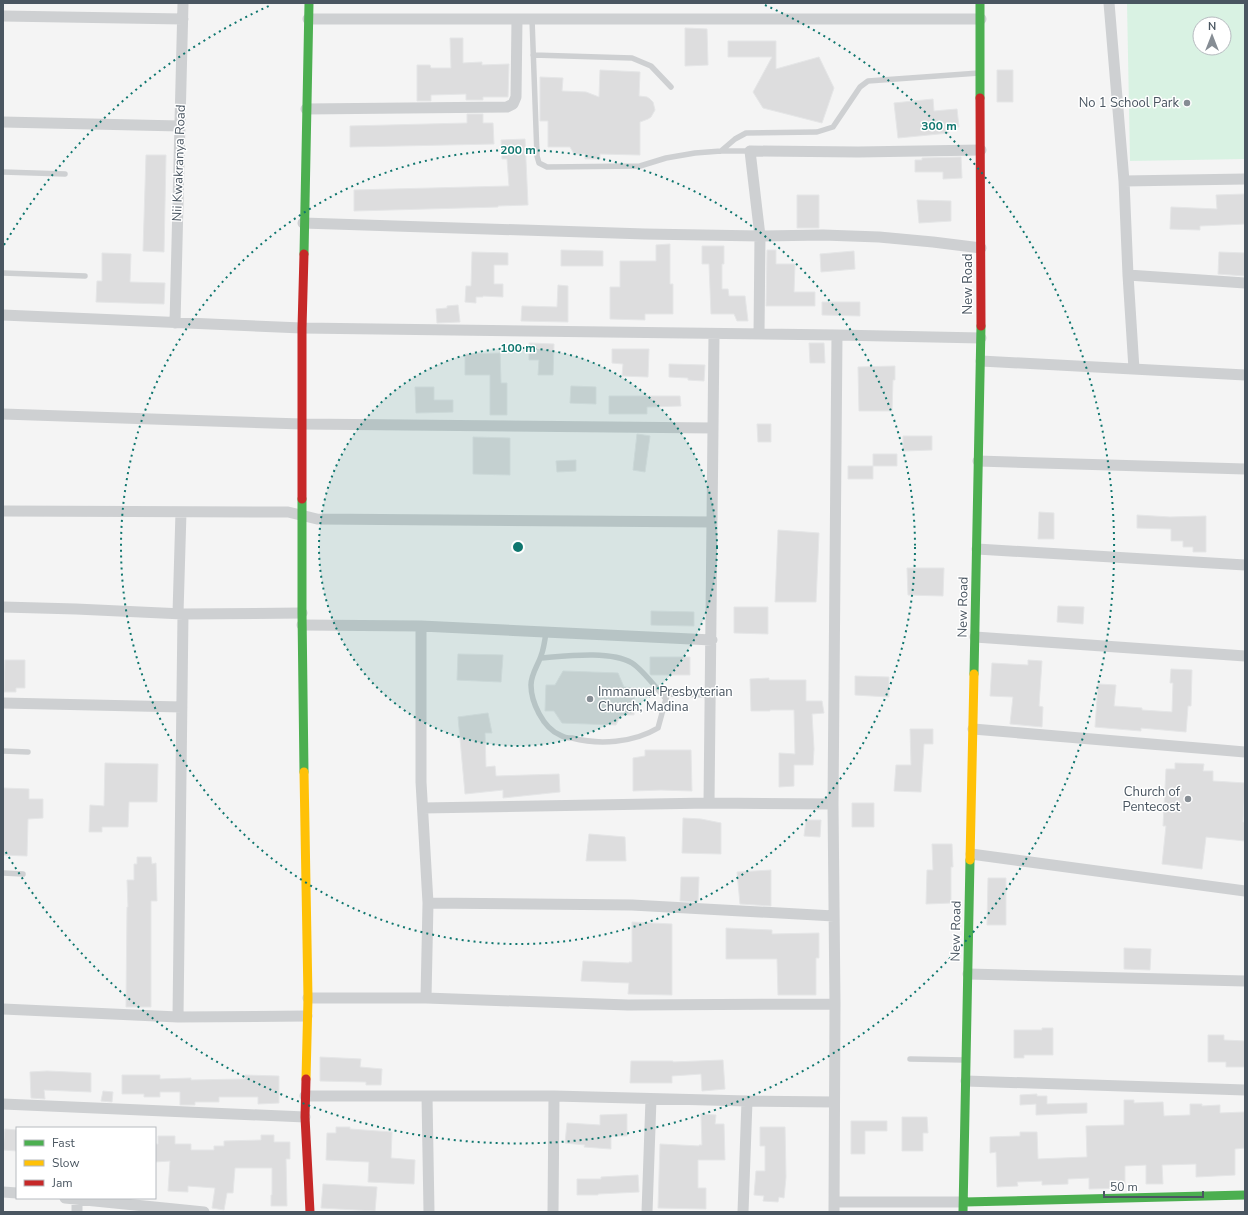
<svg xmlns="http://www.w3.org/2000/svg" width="1248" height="1215" font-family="'Nunito Sans',sans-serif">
	<rect width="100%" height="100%" fill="#f4f4f4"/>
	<path fill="#d9f2e3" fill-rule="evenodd" d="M1127 3H1245V159L1130 161ZM1200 24H1224V48H1200Z"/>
	<path fill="#ddddde" stroke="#e5e6e7" d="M685 28 707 29 708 65 685 66Z
		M450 38H463V63L482 62V65L509 64 508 97H483V100H466V94L431 95V101H417V65H430L431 68H451Z
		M728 41H776V69L819 57 834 88 822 123 763 108 753 92 772 57H728Z
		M600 70 640 72 639 96 647 97 650 99 653 102 655 110 651 117 648 119 640 122V155L600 154V159H585V154H574L570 147H548V121H540V77L563 78 562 91 586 92 599 97Z
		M997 70H1013V102H997Z
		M933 99 934 111 957 109 959 127H949V133L898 138 894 103Z
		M467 114H483V123H493L494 144 350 147V126L467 123Z
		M525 139 528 205 498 206V207L354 211V190L509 186 507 159H502L501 140Z
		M146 155H166L164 252 143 251Z
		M961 157 962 178 943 179V172H915V160H922V158Z
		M1245 194V224L1200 226V230L1170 229 1171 207 1217 209 1216 195Z
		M797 195H819V228H797Z
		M917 200 951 201V221L919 223Z
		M670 244V284H673V314H645V320L610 319V287H620V261H656V245Z
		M702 246H724V264H722V289H728L729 296H745L748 321H737L734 314H711L709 264H702Z
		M561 250 603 251V266H561Z
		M767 250H776V264H795L794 292H815V306H766Z
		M854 251 855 269 821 272 820 254Z
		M472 252 508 253V265H494V284H503V297L483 296V297H476V303L465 302 466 286H471Z
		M1219 252 1245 253V276L1218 274Z
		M102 253 131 254 130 282 165 283 164 304 96 302 97 281H102Z
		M558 285 568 286V322L521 321 522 306 557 307Z
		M822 302H860V316L822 315Z
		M458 305 460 322 437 323 436 309 447 308V306Z
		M529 343 554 344 553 375H538L539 360H529Z
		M809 343H824L825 363H810Z
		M612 349H649L648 377 622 376 623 364 612 363Z
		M500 353 501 383H507V415H490V375H465V354Z
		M669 364 705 365 704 381 688 380V378L669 377Z
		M895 366V380H893L892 411H859L858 367Z
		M571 386 596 387V404L570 403Z
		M415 387H434V400H453V412L416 413Z
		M609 396H680L681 406 647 407V414H609Z
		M757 424H771V442H758Z
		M637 434 650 436 645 472 633 470Z
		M903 436H932V450L903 451Z
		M473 437 510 438V475L473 474Z
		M873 454H897V466H873V479H848V466H873Z
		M576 460V471L557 472 556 461Z
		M1039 512 1054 513V539H1038Z
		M1137 515 1170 517 1206 516V552H1193V547H1183V541H1171V529L1137 528Z
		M778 530 819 533 816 602H775Z
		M907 568H944L943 596 908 595Z
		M1058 606 1084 607 1083 624 1057 622Z
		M734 607H768V634L734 633Z
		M651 611 694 612V626L651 625Z
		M458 654 503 655 501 682 457 680Z
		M650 657H690V675H651L650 674Z
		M5 660H25V688H16V692H4Z
		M1028 660 1042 661 1039 706 1043 707 1042 727 1010 724 1013 697 990 696 992 663 1028 665Z
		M1171 669 1192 670 1191 706H1188L1186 732 1141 728V731L1095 727 1098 684 1116 685 1114 706 1142 708V710L1172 712 1173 683H1170Z
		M563 671 618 673 624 687 635 688 634 715H621L616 725 562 723 554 711H545L546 685H555Z
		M855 676 889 677V697L855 695Z
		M769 678V680H806V701H822L824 713 812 714 814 749 813 765H794V786L779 787V753L795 754 794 710H770V711H751L750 679Z
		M488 713 492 733H485L486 767 495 766 496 776 559 774 560 792 503 798V790L465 794 458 717Z
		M910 729H933V744H924L921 792 894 791 896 765H911Z
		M645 750H691L692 791 661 790 633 791V758L645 756Z
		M105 763 158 764 157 802H129L128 827H102V832H89L90 805 104 806Z
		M1175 763 1204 764 1203 771H1213V781L1245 783 1243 822H1245V841L1206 837 1202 869 1162 864 1166 826H1163L1166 769H1175Z
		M3 788 29 789V799H43V818L28 819 27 856 3 855Z
		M852 803H874V827H852Z
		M683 818 701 819 721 823V854L682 853Z
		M806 820H821L820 837 804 836Z
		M589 834 625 837 626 861H586Z
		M932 844H952L953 867H951V903L926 904 927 870H933Z
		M137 857H151L152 864 156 863 157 901H151V1007H126L127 907H128L127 880H134V864H137Z
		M771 870V906L740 904 737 872Z
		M681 877H699L698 902 680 901Z
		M988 878H1006V925H987Z
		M632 922 672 924V995L628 994 629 983 581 981 583 961 629 963V962H632Z
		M726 928 772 930V934L819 933V958H816V995H778L777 959H726Z
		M1124 948 1151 949 1150 970 1124 969Z
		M1042 1028H1053V1055H1024V1058H1014V1030H1042Z
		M1208 1035H1224V1040L1245 1041V1067H1226V1062H1208Z
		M320 1057 361 1059 360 1067 382 1069 381 1085H366V1082L320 1081Z
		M723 1060 725 1089 702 1091 701 1074 672 1076V1083H630L631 1061H673V1062Z
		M47 1071 91 1073V1092L44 1090 45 1099 31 1098 30 1072Z
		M122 1075H160V1079L191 1078V1080L245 1079V1075L279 1076V1103L258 1104V1097H219V1102H195V1105H180V1092H160V1097H144V1094H122Z
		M103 1091 113 1092 112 1102 101 1101Z
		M1037 1094V1096H1047V1104L1087 1103V1113L1036 1115V1104L1020 1105V1095Z
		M1124 1100H1134V1103L1163 1102 1164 1116 1190 1115V1104H1202V1106L1220 1105V1113L1245 1112V1148L1235 1149V1175L1196 1177V1164L1162 1165 1163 1184H1146V1165L1125 1166V1188L1089 1189V1178L1068 1179V1184L1042 1185V1181L1017 1182 1018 1186 997 1187 996 1152 990 1153V1137L1020 1136V1132H1037L1038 1159 1087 1157 1086 1126 1124 1125Z
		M627 1114V1136H611V1149L584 1147 585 1145 565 1143 567 1123 600 1125V1115Z
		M701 1114 716 1115 715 1124H724L725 1160H698V1188H706V1209L658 1208 660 1144 699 1146V1145H702Z
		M902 1117H927L928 1133H923V1151H902Z
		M851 1121H887V1131H865V1154H851Z
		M336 1127H350V1129L392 1132 391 1158 415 1160 414 1184 368 1182 369 1162 326 1160 327 1133H336Z
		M760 1127H785L786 1177 784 1198 779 1197 778 1202 763 1201 764 1196 754 1195 756 1171H765V1146H760Z
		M5 1129 17 1130V1151L3 1150Z
		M261 1135H274V1142H290V1159H286L287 1206H271V1195H272V1168H235L233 1193H227L224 1210 212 1208 215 1188 188 1186V1192L168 1191 170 1161 155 1162V1144H158V1136H175V1144H191V1150H214V1146H224V1141L261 1140Z
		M638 1175 639 1192 598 1194V1195H577V1179H601V1177Z
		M323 1184 377 1187 375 1211 321 1208Z"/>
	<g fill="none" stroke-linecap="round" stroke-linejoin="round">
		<path stroke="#ced0d2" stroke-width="5.5" d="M532 19 537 156 539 163 547 167 640 166 666 158 695 153 721 151H750
			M533 55 632 58 651 66 671 87
			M721 151 735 139 746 133 817 132 833 127 860 87 868 81 979 73
			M3 172 65 174
			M3 273 85 276
			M546 632C545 640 544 648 541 656 538 665 531 674 531 685 531 702 543 728 560 735 563 737 568 738 572 738 599 745 633 743 658 728L667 695 671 694 710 695
			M541 658C565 656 611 650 632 663 643 670 656 688 666 699
			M3 751 28 752
			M3 873 23 874
			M910 1059 965 1060"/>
		<path stroke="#ced0d2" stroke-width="11" d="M1109 3 1124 181 1128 275 1134 369
			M3 16 183 19
			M308 19H981
			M306 109 507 107 513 104 516 97 517 19
			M3 122 180 126
			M1124 181 1245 179
			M303 223 645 234 760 236 823 235 879 237 933 242 981 248
			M1128 275 1245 283
			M3 315 302 328 837 335 981 338
			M175 323 183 3
			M759 334 760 236 750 151 858 152 981 150
			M981 361 1245 375
			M3 414 302 424 713 428
			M978 461 1245 469
			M3 511 288 512 317 519 712 522
			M977 549 1245 565
			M3 607 76 609 183 614 302 613
			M178 613 181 512
			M302 625 421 626 712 640
			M421 626V782L428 903 426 998
			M975 637 1245 656
			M3 703 182 707
			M973 729 1245 752
			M709 803 714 334
			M423 808 709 803 833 804
			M971 854 1245 891
			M428 903 632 905 834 916
			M968 974 1245 981
			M308 998H426L628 1005 835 1004
			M3 1009 178 1017 307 1016
			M178 1017 183 614
			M966 1081 1245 1090
			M305 1096H554L747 1101 834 1102
			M427 1096 429 1212
			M3 1104 305 1117
			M3 1192 17 1193
			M65 1198 204 1212
			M834 1202H964
			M77 1212V1199
			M553 1212 554 1096
			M647 1212 651 1099
			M743 1212 747 1101
			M834 1212 835 1004 833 804 837 335"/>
		<path stroke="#4caf50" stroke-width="9" d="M980 3V98
			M304 254 309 3
			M302 499V613L304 772
			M974 674 981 326
			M964 1202 1245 1195
			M963 1212 970 860"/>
		<path stroke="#ffc107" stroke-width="9" d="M304 772 308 998 306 1079
			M970 860 974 674"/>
		<path stroke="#c62828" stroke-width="9" d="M980 98 981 326
			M302 499V328L304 254
			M306 1079 305 1117 310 1212"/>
	</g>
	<circle cx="518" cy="547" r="199" fill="#0f766e" fill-opacity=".12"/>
	<g fill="none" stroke="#0f766e" stroke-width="2" stroke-dasharray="2 4">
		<circle cx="518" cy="547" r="199"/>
		<circle cx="518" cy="547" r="397"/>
		<path d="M4 245A596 596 0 0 1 271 5M765 5A596 596 0 1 1 4 849"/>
	</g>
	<g fill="#868d94" stroke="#fff" stroke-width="1.5">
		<circle cx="1187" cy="103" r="4"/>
		<circle cx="590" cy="699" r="4"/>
		<circle cx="1188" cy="799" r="4"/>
	</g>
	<g text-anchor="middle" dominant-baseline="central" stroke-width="3" stroke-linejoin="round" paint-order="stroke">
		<g font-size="13" fill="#4a5661" stroke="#fff" text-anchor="end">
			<text x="1179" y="103">No 1 School Park</text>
			<text x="598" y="692" text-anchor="start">Immanuel Presbyterian<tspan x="598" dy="15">Church, Madina</tspan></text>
			<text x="1180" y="792">Church of<tspan x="1180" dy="15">Pentecost</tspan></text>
		</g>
		<g font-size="13" fill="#4a5661" stroke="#fff">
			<text transform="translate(179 163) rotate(-88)">Nii Kwakranya Road</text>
			<text transform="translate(968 284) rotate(-90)">New Road</text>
			<text transform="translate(963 607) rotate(-89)">New Road</text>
			<text transform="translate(956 931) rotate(-89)">New Road</text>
		</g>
	</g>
	<circle cx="518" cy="547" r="6" fill="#0f766e" stroke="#fff" stroke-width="2"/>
	<g font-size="12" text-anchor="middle" font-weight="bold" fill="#0f766e" stroke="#fff" stroke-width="3" stroke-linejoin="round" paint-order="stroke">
		<text x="939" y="130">300 m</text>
		<text x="518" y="154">200 m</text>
		<text x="518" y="352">100 m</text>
	</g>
	<rect width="1248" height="1215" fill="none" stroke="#4a5661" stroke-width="8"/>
	<rect x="16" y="1127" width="140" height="72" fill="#ffffff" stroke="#b7bbc0"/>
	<rect x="24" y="1140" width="20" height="6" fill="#4caf50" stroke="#b7bbc0"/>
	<text x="52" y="1147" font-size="12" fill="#4a5661">Fast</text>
	<rect x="24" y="1160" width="20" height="6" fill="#ffc107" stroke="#b7bbc0"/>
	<text x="52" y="1167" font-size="12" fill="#4a5661">Slow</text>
	<rect x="24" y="1180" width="20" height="6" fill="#c62828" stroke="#b7bbc0"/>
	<text x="52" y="1187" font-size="12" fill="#4a5661">Jam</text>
	<g transform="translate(1212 36)"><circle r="19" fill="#ffffff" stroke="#b7bbc0"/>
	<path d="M0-3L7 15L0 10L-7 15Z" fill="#868d94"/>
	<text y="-6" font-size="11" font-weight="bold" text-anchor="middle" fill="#4a5661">N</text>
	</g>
	<path d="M1104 1191v6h99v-6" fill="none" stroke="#4a5661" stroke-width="2"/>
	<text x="1110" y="1191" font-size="12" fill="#4a5661" stroke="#ffffff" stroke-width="3" paint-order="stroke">50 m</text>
</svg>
